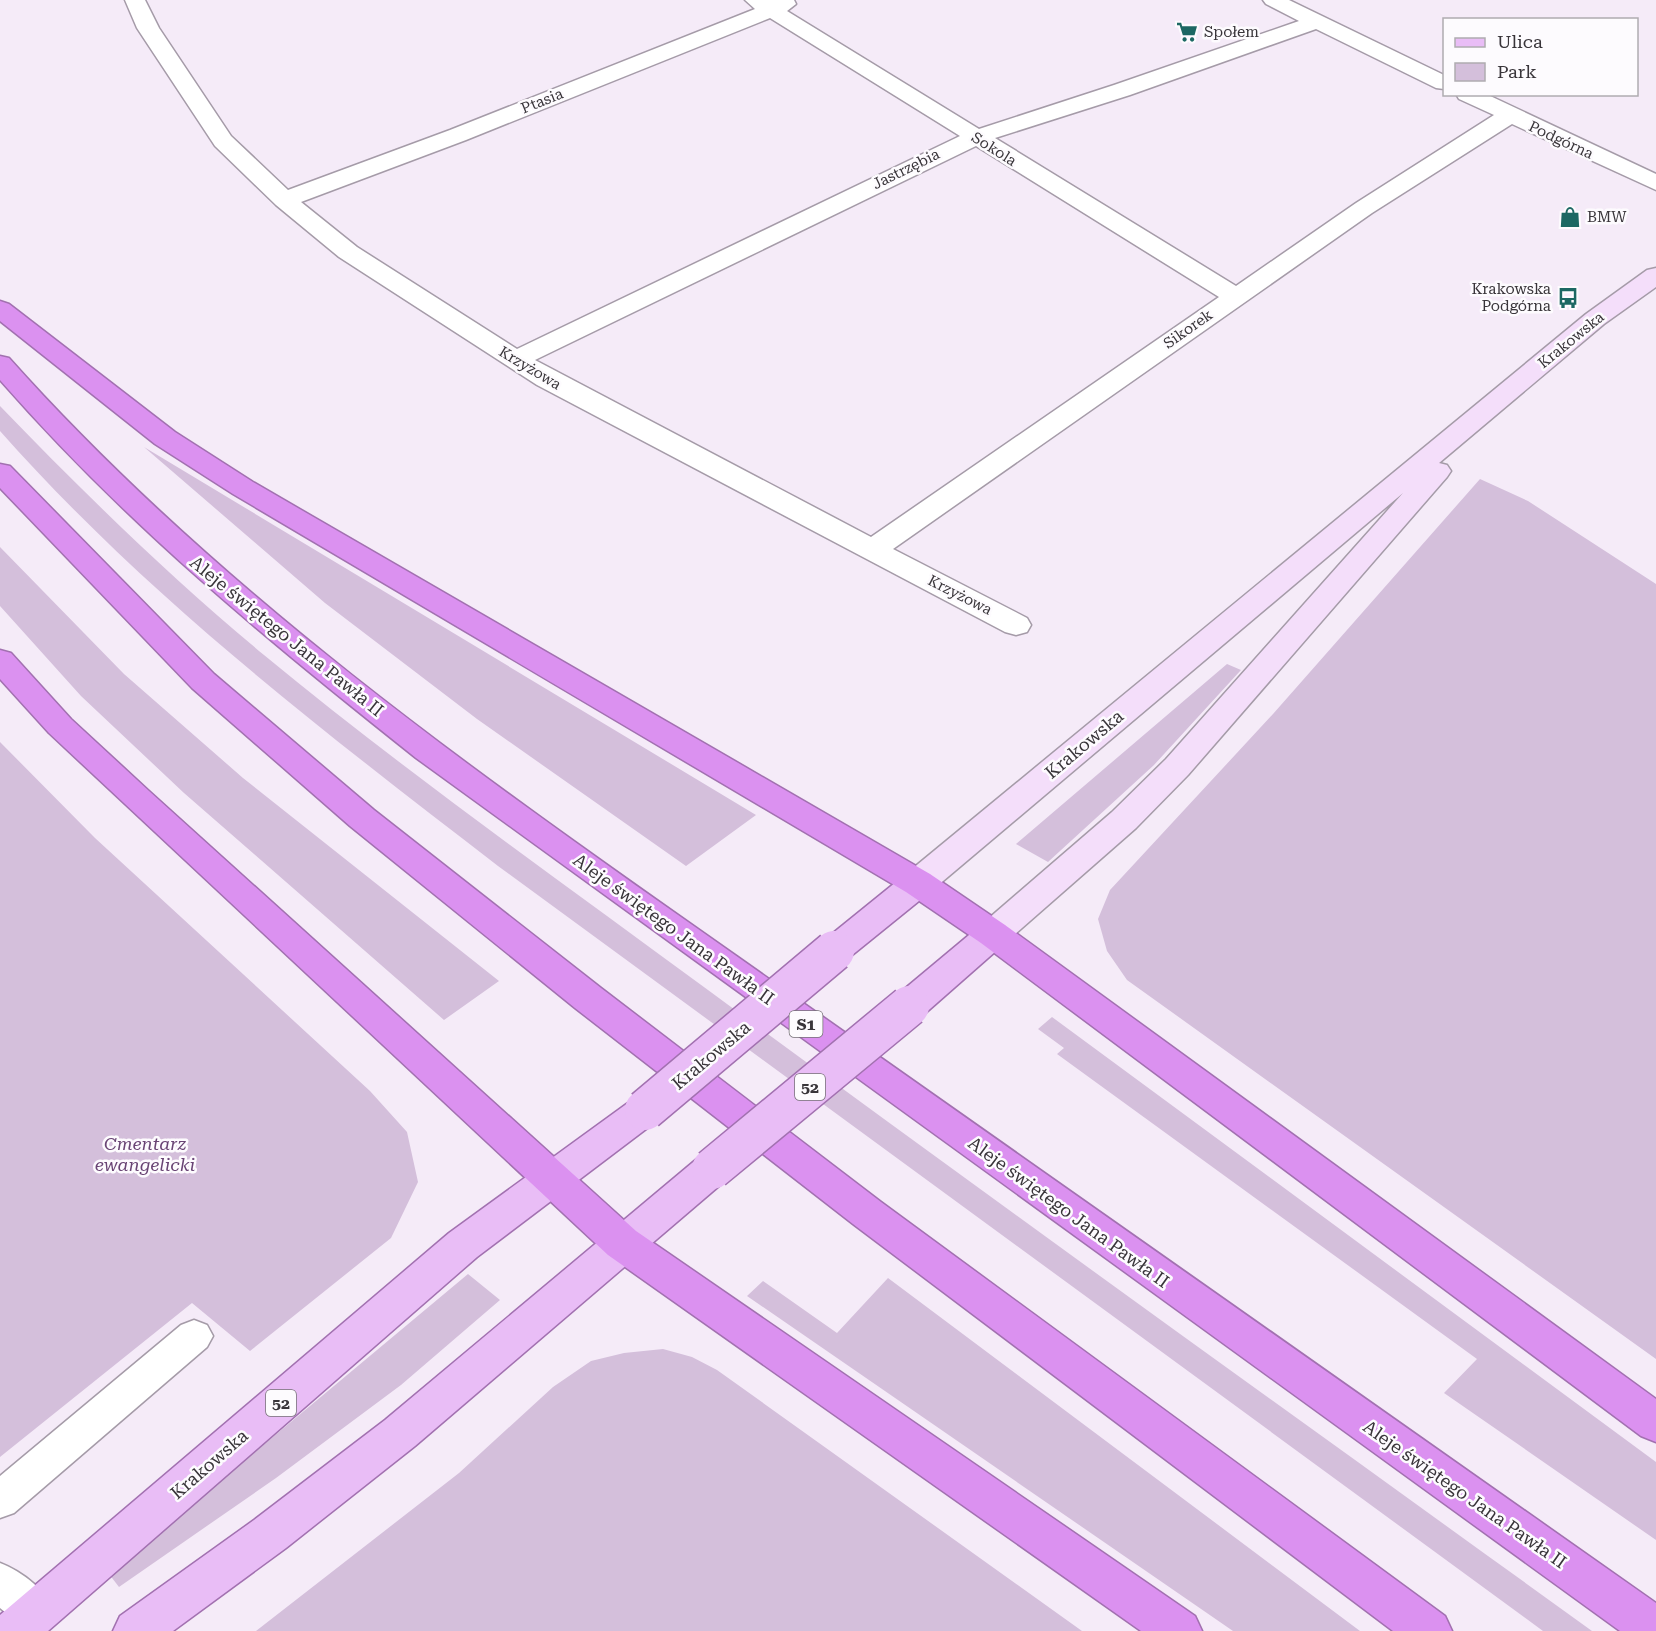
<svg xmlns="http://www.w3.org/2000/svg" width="1656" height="1631" font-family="'Roboto Serif',serif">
	<rect width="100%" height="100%" fill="#f5ebf8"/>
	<path fill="#d4bfdb" d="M0 406C84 493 171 578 264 655 407 773 559 880 708 990 1001 1206 1297 1418 1592 1631H1543L498 866C323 731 147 597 0 431Z
		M144 447 756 815 686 866 477 719 325 603Z
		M1480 479 1528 501 1656 584V1359L1127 980 1107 951 1098 919 1110 890 1273 714Z
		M0 547 124 674 243 778 499 981 444 1020 184 793 81 696 0 606Z
		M1227 664 1241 670 1154 765 1048 862 1016 844Z
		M0 742 95 838 370 1091 407 1132 418 1182 391 1238 250 1351 192 1303 0 1457Z
		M1052 1017 1656 1462V1540L1444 1393 1477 1359 1057 1054 1064 1048 1038 1029Z
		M468 1274 500 1300 401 1385 276 1478 119 1587 109 1574Z
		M888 1278 1360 1631H1233L747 1296 763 1281 837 1333Z
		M663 1349 692 1357 717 1370 1082 1631H256L459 1473 553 1387 591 1361 624 1353Z"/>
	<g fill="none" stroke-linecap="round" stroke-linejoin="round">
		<defs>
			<path id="lane" d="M194 1320 207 1325 213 1336 207 1347 14 1513 0 1518V1476L181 1325Z
				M0 1563C23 1572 47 1591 56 1613L50 1627C28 1631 17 1622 0 1608Z"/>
			<path id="street" d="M125 0H145L159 28 231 136 288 190 450 130 755 9 745 0H794L796 4 787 11 979 129 1114 85 1299 21 1266 4 1263 0H1289L1444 75V89L1436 88 1316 29 1130 95 995 138 1236 286 1356 203 1494 115 1459 99 1456 94H1486L1656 174V190L1512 124 1372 213 893 549 1027 618 1031 625 1027 632 1016 635 1005 632 537 385 339 257 276 205 215 146 137 28ZM770 18 960 136 517 349 357 247 301 202 466 140ZM976 146 1219 297 871 537 535 360Z"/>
			<path id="secondary" d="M1656 268V287L1604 324 1439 463 1447 465 1451 471 1447 477 1188 775 1136 828 1005 943 993 947 981 943 976 934 981 925 1112 812 1166 759 1403 493 930 892 918 895 906 892 901 883 906 874 1586 314 1647 270Z"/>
			<path id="primary" d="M918 871 930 874 935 883 930 892 846 960 834 964 822 960 816 951 822 942 906 874Z
				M993 921 1005 925 1010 934 1005 943 922 1016 909 1020 896 1016 891 1006 896 996 981 925Z
				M645 1095 658 1100 664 1110 658 1120 477 1257 48 1631H0V1615L449 1233 632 1100Z
				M712 1154 726 1158 731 1169 726 1180 415 1446 286 1548 173 1631H113L120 1616 254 1520 385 1420 698 1158Z"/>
			<path id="highway" d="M0 301 9 304 175 432 253 482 930 874 1005 925 1656 1399V1442L1641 1436 981 943 906 892 233 494 155 444 0 321Z
				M0 356 9 358C234 610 515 800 789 993 1078 1197 1367 1400 1656 1603V1631H1620L416 758C267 640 126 524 0 380Z
				M0 464 10 466 214 674 374 810 601 988 881 1202 1445 1616 1452 1631H1393L853 1224 575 1008 350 826 192 688 0 488Z
				M0 650 11 653 71 719 149 791 636 1231 1195 1616 1202 1631H1141L608 1255 49 733 0 679Z"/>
		</defs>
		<use href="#lane" stroke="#a59ba8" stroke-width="3"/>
		<use href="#street" stroke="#a59ba8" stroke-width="3"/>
		<use href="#secondary" stroke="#a59ba8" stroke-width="3"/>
		<use href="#primary" stroke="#a271b0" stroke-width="3"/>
		<use href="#highway" stroke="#a271b0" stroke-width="3"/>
		<use href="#lane" fill="#fff" fill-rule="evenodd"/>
		<use href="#street" fill="#fff" fill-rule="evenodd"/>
		<use href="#secondary" fill="#f4defa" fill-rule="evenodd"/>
		<use href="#primary" fill="#e9bdf6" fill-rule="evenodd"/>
		<use href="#highway" fill="#db91f0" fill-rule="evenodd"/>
		<defs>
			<path id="primary-bridge" d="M645 1110 834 951
				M712 1169 909 1006"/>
		</defs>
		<use href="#primary-bridge" stroke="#a271b0" stroke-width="43" stroke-linecap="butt"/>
		<use href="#primary-bridge" stroke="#e9bdf6" stroke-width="40"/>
	</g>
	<defs>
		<symbol id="supermarket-bare" viewBox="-9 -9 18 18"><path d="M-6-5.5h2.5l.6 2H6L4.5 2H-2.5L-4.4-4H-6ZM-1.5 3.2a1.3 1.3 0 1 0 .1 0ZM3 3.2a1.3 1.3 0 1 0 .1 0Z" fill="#1c6863" stroke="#fdfbfe" stroke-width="2.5" paint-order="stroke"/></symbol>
		<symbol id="shop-bare" viewBox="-9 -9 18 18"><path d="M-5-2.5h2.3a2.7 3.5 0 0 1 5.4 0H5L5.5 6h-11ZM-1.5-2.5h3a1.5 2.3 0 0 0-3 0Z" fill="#1c6863" stroke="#fdfbfe" stroke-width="2.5" paint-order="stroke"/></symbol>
		<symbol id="bus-bare" viewBox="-9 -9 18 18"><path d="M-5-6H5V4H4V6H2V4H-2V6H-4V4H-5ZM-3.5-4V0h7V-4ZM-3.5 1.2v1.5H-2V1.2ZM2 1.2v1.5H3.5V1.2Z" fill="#1c6863" stroke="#fdfbfe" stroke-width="2.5" paint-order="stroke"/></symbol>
	</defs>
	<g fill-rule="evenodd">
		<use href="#supermarket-bare" x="1172" y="17" width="30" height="30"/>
		<use href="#shop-bare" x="1555" y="202" width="30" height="30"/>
		<use href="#bus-bare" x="1553" y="283" width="30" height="30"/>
	</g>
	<g text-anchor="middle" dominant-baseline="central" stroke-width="5" stroke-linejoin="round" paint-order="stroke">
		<g font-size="15" fill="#39353a" stroke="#fdfbfe" text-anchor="start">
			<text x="1204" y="32">Społem</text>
			<text x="1587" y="217">BMW</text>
			<text x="1551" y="289" text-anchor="end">Krakowska<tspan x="1551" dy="17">Podgórna</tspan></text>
		</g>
		<g font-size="15" fill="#39353a" stroke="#fdfbfe">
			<text transform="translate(542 101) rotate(-22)">Ptasia</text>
			<text transform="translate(1561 140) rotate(25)">Podgórna</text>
			<text transform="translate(994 149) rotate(32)">Sokola</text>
			<text transform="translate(906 169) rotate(-26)">Jastrzębia</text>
			<text transform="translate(1188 329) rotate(-35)">Sikorek</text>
			<text transform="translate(1571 340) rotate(-39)">Krakowska</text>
			<text transform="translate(530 368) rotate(31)">Krzyżowa</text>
			<text transform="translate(960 595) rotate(27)">Krzyżowa</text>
		</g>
		<g fill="#fdfbfe" stroke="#747075" stroke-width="1.5">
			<rect x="789.5" y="1011" width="33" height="26" rx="4.5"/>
			<rect x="795" y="1074" width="30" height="26" rx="4.5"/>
			<rect x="266" y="1390" width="30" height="26" rx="4.5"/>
		</g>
		<g font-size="16" font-weight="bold" fill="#39353a">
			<text x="806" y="1024">S1</text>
			<text x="810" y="1087">52</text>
			<text x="281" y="1403">52</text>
		</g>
		<g font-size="18" fill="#39353a" stroke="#fdfbfe">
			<text transform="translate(287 636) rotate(39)">Aleje świętego Jana Pawła II</text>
			<text transform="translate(1084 744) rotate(-40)">Krakowska</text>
			<text transform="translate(674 929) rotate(36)">Aleje świętego Jana Pawła II</text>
			<text transform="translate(711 1055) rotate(-40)">Krakowska</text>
			<text transform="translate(1069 1212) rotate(36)">Aleje świętego Jana Pawła II</text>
			<text transform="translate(209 1464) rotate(-41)">Krakowska</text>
			<text transform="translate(1465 1494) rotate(35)">Aleje świętego Jana Pawła II</text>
		</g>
		<g font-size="18" font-style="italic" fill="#694474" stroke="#fdfbfe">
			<text x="145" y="1143">Cmentarz<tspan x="145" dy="21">ewangelicki</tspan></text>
		</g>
	</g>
	<rect x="1443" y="18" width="195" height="78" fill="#fdfbfe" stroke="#afacb0" stroke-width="1.5"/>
	<rect x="1455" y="38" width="30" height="9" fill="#e9bdf6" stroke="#afacb0" stroke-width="1.5"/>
	<text x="1497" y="48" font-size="18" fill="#39353a">Ulica</text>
	<rect x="1455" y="63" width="30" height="18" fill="#d4bfdb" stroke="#afacb0" stroke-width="1.5"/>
	<text x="1497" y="78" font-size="18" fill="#39353a">Park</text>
</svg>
